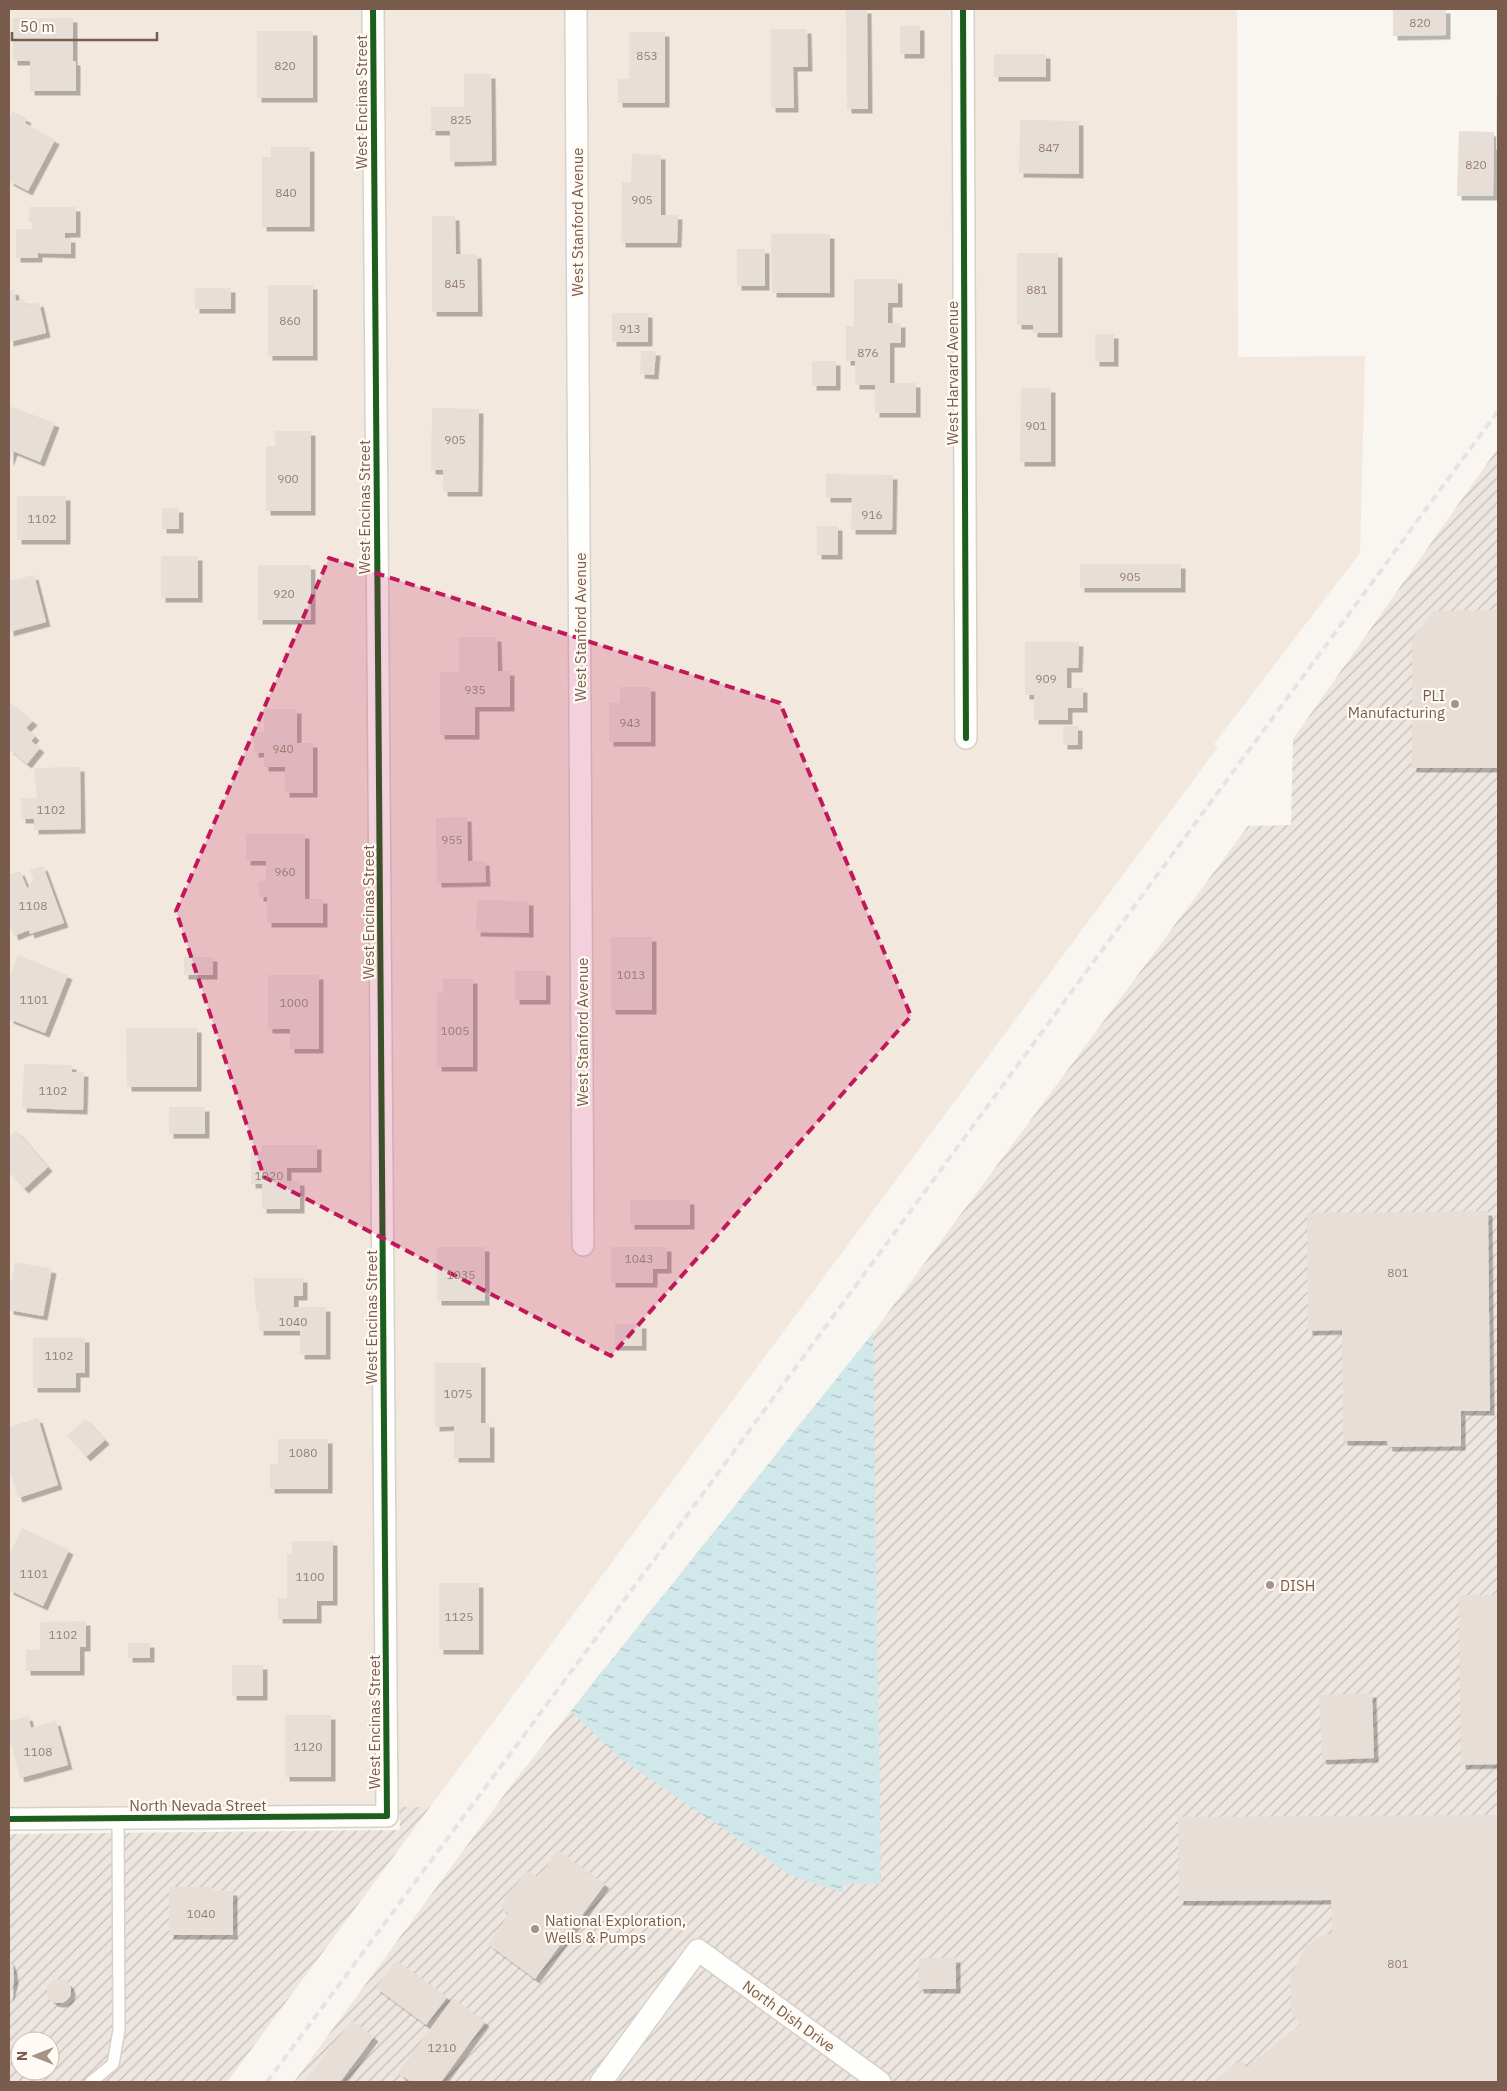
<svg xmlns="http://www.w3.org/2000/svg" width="1507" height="2091" font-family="'IBM Plex Sans',sans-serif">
	<defs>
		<pattern id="industrial-furrows" width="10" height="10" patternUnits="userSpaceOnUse" patternTransform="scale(1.25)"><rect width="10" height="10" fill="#ede5e0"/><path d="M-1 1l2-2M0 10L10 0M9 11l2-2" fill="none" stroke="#c5bdb8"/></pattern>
		<pattern id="water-ripples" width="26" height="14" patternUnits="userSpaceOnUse" patternTransform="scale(1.25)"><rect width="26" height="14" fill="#d0e8ea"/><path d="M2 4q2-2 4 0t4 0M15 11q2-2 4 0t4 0" fill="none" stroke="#aebfc0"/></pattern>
		<filter id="shadow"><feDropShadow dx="4.5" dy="4.5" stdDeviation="0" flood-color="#0004"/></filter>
	</defs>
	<rect width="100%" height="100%" fill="#f9f5f0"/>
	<path fill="#f2e8de" d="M9 9H1237L1238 357 1365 356 1360 553 1214 744 1218 747 430 1807 361 1810H9Z"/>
	<path fill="url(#industrial-furrows)" fill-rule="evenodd" d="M1498 448V2082H294L512 1784 873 1333 1248 826 1291 825 1293 739Z
		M399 1807H430L227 2082H9V1834L400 1830ZM20 2041H50V2071H20Z"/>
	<path fill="url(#water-ripples)" d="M873 1333 881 1884H843V1893L790 1875 620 1758 571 1711Z"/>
	<path fill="#e6ded7" filter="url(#shadow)" d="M846 9H867L868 109H847Z
		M1393 9H1446V35L1393 36Z
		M13 18H73V61H76V91H30V61H13Z
		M900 26H920V54H900Z
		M771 29H807L808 67H793L794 108H771Z
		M257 31H313V98H257Z
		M629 32H665V103H618V79H629Z
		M994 54H1046V77H994Z
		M464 74H491L492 161 450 162V131H431V107H464Z
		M1497 76H1498V150H1496Z
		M13 111 27 119 25 123 55 140 28 191 9 181V167L11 162 9 160V119Z
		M1020 120 1079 121V174L1019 173Z
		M1459 131 1494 132 1493 196H1457Z
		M271 147H310V227H262V157H271Z
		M632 154 661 155V215H678L677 243H621L622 182H631Z
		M29 207H76V233H65V238H71V254L38 253V258H16V229H32V222H29Z
		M432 216H455L456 254H477L478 312H432Z
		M771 234H830V293H772Z
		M737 249H765V286H737Z
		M1017 253H1058V333H1033V325H1017Z
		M854 279H898V303H888V323H901V343H890V383H916V413H875V385H855V361H846V326H854Z
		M268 285H313V356H268Z
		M195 288H231V309H195Z
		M14 290 16 301 24 299 25 305 39 302 46 333 9 342V291Z
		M612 313H648V342H612Z
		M1095 334H1114V362H1095Z
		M641 351H656L654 375 640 374Z
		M812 361H836V386H812Z
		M1021 388H1051V462H1020Z
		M9 406 55 423 40 462 13 451 9 462Z
		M432 408 479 409 478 492H443V470H431Z
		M275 431H311V511H266V446H275Z
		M826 474 893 475 892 530H851L852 498H826Z
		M17 496H66V540H17Z
		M162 508H179V529H162Z
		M817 526H838V555H817Z
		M161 556H198V598H161Z
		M1080 564H1181V588H1080Z
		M258 565H311V620H258Z
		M34 575 46 622 9 632V581Z
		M1498 610V768H1412V639L1434 611Z
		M459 637H497L498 671H510V707H475V735H440V672H459Z
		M1025 642H1079L1078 668H1067V688H1083V708H1068V720H1034V695H1025Z
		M620 687H651V742H609V703H620Z
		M11 703 33 721 26 728 35 736 31 741 40 748 27 764 9 749V706Z
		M264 709H297V743H313V793H285V767H264V753H254V732H264Z
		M1063 726H1078V745H1063Z
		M80 767 81 829 34 830V819H21V798H37L34 768Z
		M467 817 468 861H485L486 882 437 883 436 818Z
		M246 834H305V899H323V923H267V897H259V881H266V861H246Z
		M43 866 64 923 30 934 29 930 14 936 9 921V875L20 871 27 888 30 887 29 883 34 881 30 870Z
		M477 900 529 901V933L476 932Z
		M611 937H652V1010H611Z
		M18 955 68 975 45 1033 9 1019V978Z
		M184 957H213V975H184Z
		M515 971H546V1000H515Z
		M268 975H319V1049H290V1029H268Z
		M443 979H473V1067H437V993H443Z
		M126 1028H197V1087H127Z
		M24 1064 72 1065V1072H84L83 1110 22 1108Z
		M169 1107H205V1134H169Z
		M16 1130 48 1167 24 1189 9 1172V1137Z
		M262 1145H317V1168H287V1181H300V1209H262V1184H251V1151H262Z
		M630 1200H690V1225H630Z
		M1488 1211 1490 1411H1461V1446L1388 1447 1387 1441H1343L1342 1330 1308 1331 1307 1213Z
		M437 1247H485V1301H437Z
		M611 1247H667V1269H653V1283H611Z
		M15 1262 52 1269 43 1316 9 1310V1282H11Z
		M254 1278H303V1296H294V1307H326V1355H300V1331H259V1311H256Z
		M615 1324H642V1346H615Z
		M33 1338H85V1373H76V1388H33Z
		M435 1363H481V1423H490V1458H454V1426L435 1427Z
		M38 1418 58 1485 18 1498 9 1469V1427Z
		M86 1419 105 1440 86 1457 67 1435Z
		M278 1439H328V1489H270V1464H278Z
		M22 1528 69 1550 43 1606 9 1590V1556Z
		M292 1541H333V1601H317V1619H278V1598H287V1554H292Z
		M439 1583H479V1650H439Z
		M1459 1595H1498V1764L1461 1765Z
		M86 1621V1647H80V1671H26V1650H40V1622Z
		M128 1643H150V1658H128Z
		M232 1665H263V1696H232Z
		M1372 1693 1374 1758 1322 1760 1319 1695Z
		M285 1715H331V1777H285Z
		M28 1716 31 1728 56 1721 68 1765 20 1778 9 1736V1721Z
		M1498 1815V2082H1213L1241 2060 1247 2067 1301 2024 1291 2012 1290 1978 1305 1947 1319 1937 1332 1933 1331 1900 1179 1901 1178 1817Z
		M558 1850 605 1884 535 1979 488 1944 509 1914 500 1907 527 1870 538 1878Z
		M169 1887H212V1891H233V1935H169Z
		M919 1958H956V1989H919Z
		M9 1959 13 1969 14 1980 9 1998Z
		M396 1960 447 1997 426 2025 376 1988Z
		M47 1991a12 12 0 1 1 24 0a12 12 0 1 1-24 0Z
		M453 1998 485 2022 441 2082H411L398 2073Z
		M352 2020 374 2037 340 2082H304Z"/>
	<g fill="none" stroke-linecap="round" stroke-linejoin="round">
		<defs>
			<path id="service" d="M91 2082 113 2064 119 2030 118 1818"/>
			<path id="minor" d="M576 9 583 1245
				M963 9 966 738
				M9 1819 387 1816 373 9
				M601 2082 698 1950 880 2082"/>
		</defs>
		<use href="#service" stroke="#d7d1cb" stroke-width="14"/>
		<use href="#minor" stroke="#d7d1cb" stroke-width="24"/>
		<use href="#service" stroke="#fefefd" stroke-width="11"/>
		<use href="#minor" stroke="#fefefd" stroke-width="21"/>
		<path stroke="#e6e3e7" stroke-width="4" stroke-dasharray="8 5" stroke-linecap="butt" d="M267 2082 702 1495 1498 411"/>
		<defs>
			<path id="cycleway" d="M963 9 966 738
				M9 1819 387 1816 373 9"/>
		</defs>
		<use href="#cycleway" stroke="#fffaf3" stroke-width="9"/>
		<use href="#cycleway" stroke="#1b5e20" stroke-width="6"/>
	</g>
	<path fill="#c2185b" fill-opacity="0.2" stroke="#c2185b" stroke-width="4" stroke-dasharray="10 6" stroke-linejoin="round" d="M329 558 780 703 911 1016 611 1356 264 1177 176 911Z"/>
	<g fill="#a69286" stroke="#fffaf3" stroke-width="2">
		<circle cx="1455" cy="704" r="5"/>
		<circle cx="1270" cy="1585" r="5"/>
		<circle cx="535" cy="1929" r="5"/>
	</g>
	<g text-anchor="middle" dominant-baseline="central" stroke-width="4.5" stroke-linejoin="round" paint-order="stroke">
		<g font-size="12" fill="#977e72">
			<text x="1420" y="22">820</text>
			<text x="647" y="55">853</text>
			<text x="285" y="65">820</text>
			<text x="461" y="119">825</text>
			<text x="1049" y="147">847</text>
			<text x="1476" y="164">820</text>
			<text x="286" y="192">840</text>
			<text x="642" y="199">905</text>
			<text x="455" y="283">845</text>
			<text x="1037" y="289">881</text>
			<text x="290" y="320">860</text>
			<text x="630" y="328">913</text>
			<text x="868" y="352">876</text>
			<text x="1036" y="425">901</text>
			<text x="455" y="439">905</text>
			<text x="288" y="478">900</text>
			<text x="872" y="514">916</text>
			<text x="42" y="518">1102</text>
			<text x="1130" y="576">905</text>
			<text x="284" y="593">920</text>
			<text x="1046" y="678">909</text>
			<text x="475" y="689">935</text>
			<text x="630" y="722">943</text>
			<text x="283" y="748">940</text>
			<text x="51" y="809">1102</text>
			<text x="452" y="839">955</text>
			<text x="285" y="871">960</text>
			<text x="33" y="905">1108</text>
			<text x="631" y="974">1013</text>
			<text x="34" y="999">1101</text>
			<text x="294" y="1002">1000</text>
			<text x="455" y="1030">1005</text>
			<text x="53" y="1090">1102</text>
			<text x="269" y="1175">1020</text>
			<text x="639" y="1258">1043</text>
			<text x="1398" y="1272">801</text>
			<text x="461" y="1274">1035</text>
			<text x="293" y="1321">1040</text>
			<text x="59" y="1355">1102</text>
			<text x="458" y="1393">1075</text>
			<text x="303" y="1452">1080</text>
			<text x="34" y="1573">1101</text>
			<text x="310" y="1576">1100</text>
			<text x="459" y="1616">1125</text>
			<text x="63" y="1634">1102</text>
			<text x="308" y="1746">1120</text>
			<text x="38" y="1751">1108</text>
			<text x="201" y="1913">1040</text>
			<text x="1398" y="1963">801</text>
			<text x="442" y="2047">1210</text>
		</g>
		<g font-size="15" fill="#7a5c4d" stroke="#fffaf3">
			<text transform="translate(361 102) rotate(-90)">West Encinas Street</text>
			<text transform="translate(577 222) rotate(-90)">West Stanford Avenue</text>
			<text transform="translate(952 373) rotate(-90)">West Harvard Avenue</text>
			<text transform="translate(364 507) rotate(-90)">West Encinas Street</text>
			<text transform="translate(580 627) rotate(-90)">West Stanford Avenue</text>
			<text transform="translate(368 912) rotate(-90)">West Encinas Street</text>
			<text transform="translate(582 1032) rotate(-90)">West Stanford Avenue</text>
			<text transform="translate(371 1317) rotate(-90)">West Encinas Street</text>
			<text transform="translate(374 1722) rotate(-90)">West Encinas Street</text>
			<text x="198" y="1805">North Nevada Street</text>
			<text transform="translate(789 2016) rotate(36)">North Dish Drive</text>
		</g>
		<g font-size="15" fill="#7a5c4d" stroke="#fffaf3" text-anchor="start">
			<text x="1445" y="695" text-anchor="end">PLI<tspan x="1445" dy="17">Manufacturing</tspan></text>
			<text x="1280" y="1585">DISH</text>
			<text x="545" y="1920">National Exploration,<tspan x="545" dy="17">Wells &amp; Pumps</tspan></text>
		</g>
	</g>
	<rect width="1507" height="2091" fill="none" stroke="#7a5c4d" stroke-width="20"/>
	<g transform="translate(35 2056) rotate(270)"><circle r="24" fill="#fffaf3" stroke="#cabbb1"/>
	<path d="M0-4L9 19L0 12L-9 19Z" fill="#a69286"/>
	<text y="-8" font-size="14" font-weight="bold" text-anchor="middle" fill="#7a5c4d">N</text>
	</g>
	<path d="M12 32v8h145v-8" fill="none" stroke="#7a5c4d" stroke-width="2.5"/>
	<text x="20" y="32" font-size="15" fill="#7a5c4d" stroke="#fffaf3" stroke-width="4" paint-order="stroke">50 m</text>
</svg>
